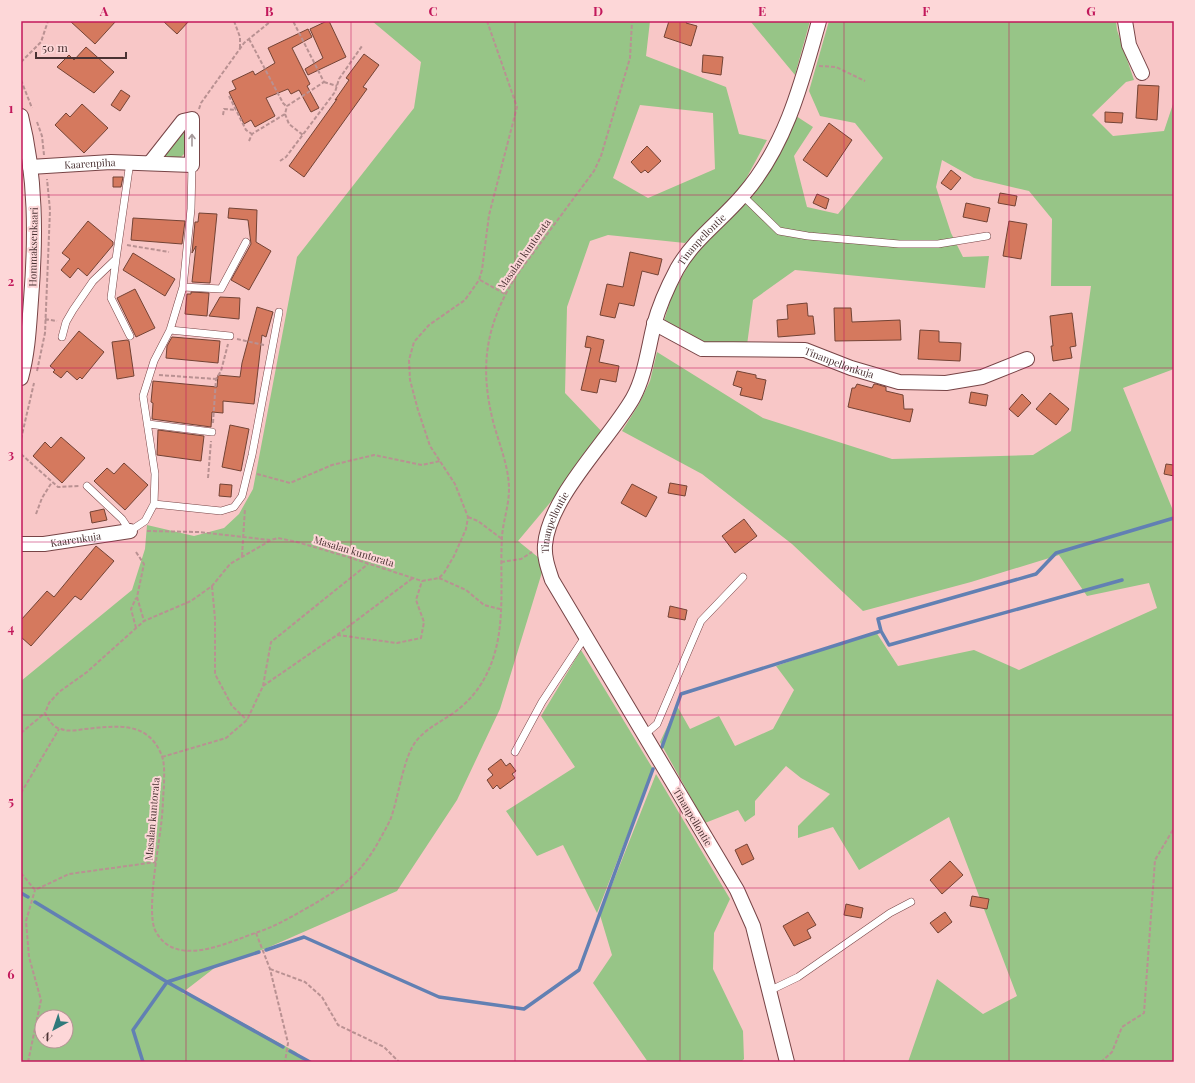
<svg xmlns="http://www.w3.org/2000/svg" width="1195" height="1083" font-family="'Playfair Display',serif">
	<rect width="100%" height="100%" fill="#f8c7c7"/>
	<path fill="#97c587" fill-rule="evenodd" d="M372 21H650L646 56 726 87 739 134 767 140 740 190 685 243 608 235 590 241 567 307 565 393 606 436 518 541 539 558 543 569 500 709 457 800 397 891 267 948 217 966 182 993 201 1000 296 1052 305 1062H21V681L132 590 145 549 147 525 194 536 224 528 239 514 253 489 297 257 414 108 421 62ZM640 105 713 113 715 169 648 198 613 178ZM42 1017H66V1041H42Z
		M750 21H810L795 75 751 22Z
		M829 21H1116L1117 30 1134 80 1126 82 1092 115 1113 136 1164 131 1174 101V369L1123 388 1174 513V1062H908L937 979 983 1014 1017 996 949 817 859 870 833 827 798 838V826L830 794 801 778 786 766 755 801V815L745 822 738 810 705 823 660 742 677 706 690 729 719 716 735 746 773 729 794 690 776 666 876 632 898 666 974 650 1019 670 1157 608 1149 583 1087 596 1059 555 971 582 863 611 792 544 702 474 622 431 639 404 650 381 657 352 763 418 892 459 1033 455 1071 431 1091 286H1051L1052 219 1029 191 974 178 942 160 936 187 951 233 963 257 989 256 985 288 795 270 753 300 747 345 705 343 664 321 672 295 695 253 758 186 779 154 796 116 813 127 794 156 807 207 838 214 883 158 855 123 820 116 809 91Z
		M183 133 186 134 185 153 178 160 163 158V156Z
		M581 650 653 769 597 913 563 845 537 856 506 811 575 767 541 716Z
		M656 774 730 899 714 933 713 969 743 1031 744 1059 741 1062H648L593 983 612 955 600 915Z"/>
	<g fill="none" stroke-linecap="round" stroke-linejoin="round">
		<path stroke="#6280b3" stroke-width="3.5" d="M881 631 889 645 1122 580
			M662 747 681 694 881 631 878 619 1036 574 1056 553 1174 518
			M21 893 28 897
			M35 902 167 982 283 1047
			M266 950 304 937 439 997 524 1009 579 970 653 769
			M290 1051 310 1062
			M143 1062 133 1030 167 982 259 952"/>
	</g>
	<path fill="#d5795e" stroke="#734335" d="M70 21H116L95 44Z
		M163 21H189L177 34Z
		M327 21H329L346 57 308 75 305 69 323 58 310 29Z
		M669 21H687L686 23 697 26 691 46 664 37Z
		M308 29 312 37 292 48 310 84 307 86 319 108 311 112 299 90 291 94 288 89 266 98 275 116 255 127 251 120 244 124 229 92 236 89 232 81 253 71 255 75 275 63 268 48Z
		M86 47 114 72 94 93 57 67 69 55 74 60Z
		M364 54 379 65 363 87 367 89 304 177 289 166 337 99 335 100 349 80 346 78Z
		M703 55 723 57 721 75 702 72Z
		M1138 85 1159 86 1157 120 1136 118Z
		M121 90 130 96 120 111 111 105Z
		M82 104 108 128 84 153 55 125 66 113 70 117Z
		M1105 112 1123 113 1122 123 1105 122Z
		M829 123 852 140 827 177 803 160Z
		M647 146 661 161 648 173 645 170 641 173 631 162Z
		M951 170 961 178 951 190 941 183Z
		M113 177H123L121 187H113Z
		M1000 193 1017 196 1015 206 998 203Z
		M817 194 829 199 826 209 813 203Z
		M966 203 990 208 987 222 963 217Z
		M229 208 257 210 256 242 271 251 249 290 231 280 251 244 248 220 228 218Z
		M199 213 217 214 210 283 192 282 196 246 192 253 195 222H198Z
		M133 218 185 221 182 244 131 240Z
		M88 221 113 242V245L87 276 78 268 70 278 61 270 70 259 62 253Z
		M1009 221 1027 224 1021 259 1003 256Z
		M630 252 662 259 658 275 642 271 634 306 619 303 615 318 600 315 607 284 623 287Z
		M133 253 175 279 165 296 123 270Z
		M135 289 155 328 136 337 117 298Z
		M191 292 209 293 207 316 185 314 187 294H191Z
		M220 297 240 298 239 319 209 316Z
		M807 303 808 316H813L815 334 778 337 777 320 788 319 787 305Z
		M257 307 273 312 266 337 262 335 254 404 223 401V413L212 412 211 427 152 419 153 403 151 402 153 381 217 387 218 375 240 377 242 363Z
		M834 308H851L852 322 900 320 901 340 835 341Z
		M1072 313 1076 346 1070 347 1072 358 1053 361 1051 346H1053L1050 316Z
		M920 330 939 331V342L961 343 960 361 918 359Z
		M79 331 104 352 82 379 80 377 77 380 67 371 61 378 53 372 55 370 50 366Z
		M587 336 604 340 599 362 619 366 616 382 600 379 597 393 581 390 591 348 585 347Z
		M172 337 220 341 218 363 166 358 167 346Z
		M127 340 129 341 134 376 117 379 112 342Z
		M737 371 756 375V378L766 380 762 400 740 395 742 388 733 385Z
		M857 384 872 388 874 384H876L886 387V391L903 395 904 409H913L910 422 848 407 852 388H855Z
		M971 392 988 395 986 406 969 403Z
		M1050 393 1069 409 1056 425 1036 409Z
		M1022 394 1031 403 1018 417 1009 409Z
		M230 425 249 429 241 471 222 467Z
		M158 430 204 436 201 461 157 455Z
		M61 437 85 458 62 483 33 456 45 442 51 448Z
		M124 463 148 485 125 510 94 481 107 468 114 474Z
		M1166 464 1174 465V476L1164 474Z
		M670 483 687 486 685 496 668 493Z
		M220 484 232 485 231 497 219 496Z
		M632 484 657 497 646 517 621 503Z
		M104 509 107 520 92 523 90 512Z
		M744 519 757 536 735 553 722 536Z
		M96 546 114 561 81 600 75 596 31 646 21 637V620L47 591 54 597Z
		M670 606 687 610 685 620 668 617Z
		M501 759 506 766 510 763 516 771 512 774 515 778 500 789 497 785 493 789 487 780 493 775 488 769Z
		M747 844 754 859 742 865 735 850Z
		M950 861 963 875 942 894 930 880Z
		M972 896 989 899 987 909 970 906Z
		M846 904 863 908 861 918 844 915Z
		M808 912 816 925 807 930 811 938 794 946 783 926Z
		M945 912 952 922 938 933 930 923Z"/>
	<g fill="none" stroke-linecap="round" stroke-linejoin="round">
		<defs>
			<path id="service" d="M743 196 779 231 808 236 899 244H938L987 236
				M116 259 111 298 130 336
				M183 287 221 289 246 242
				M170 330 230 336
				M62 337 66 322 73 310 93 281 116 259 130 162
				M148 424 212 432
				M87 486 122 519 130 531 145 521 154 504 155 474 143 396 154 361 170 330 183 287 191 209 192 165
				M154 504 221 511 234 507 242 496 252 455 279 312
				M644 735 657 724 701 621 743 577
				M515 752 542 702 585 637
				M771 990 798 977 890 913 911 902"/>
			<g id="minor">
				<path d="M1125 21 1129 45 1142 73"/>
				<path d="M21 116C36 176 36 238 31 300 29 327 28 352 21 378"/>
				<path id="s1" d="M30 167 111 162 192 165V119L183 121 150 163"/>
				<path id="s2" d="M654 323 702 349 805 350 851 368 899 382 946 383 982 377 1027 359"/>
				<path id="s3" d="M21 544H44L130 531"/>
				<path id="s4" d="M787 1062 753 926 737 890 552 580C548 568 544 557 545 545 549 497 609 440 633 398 645 376 648 349 654 325 659 306 668 286 677 269 694 239 721 221 743 195 786 146 802 82 819 21"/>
			</g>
		</defs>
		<use href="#service" stroke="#774446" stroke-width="8"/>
		<use href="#minor" stroke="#774446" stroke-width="16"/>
		<path stroke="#b99192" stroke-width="2" stroke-dasharray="4 2" stroke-linecap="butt" d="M234 21 240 37V48
			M487 21 517 107 489 215 482 270 479 280 465 300 429 325 414 342 409 360 410 380 418 410 430 446 455 484 468 517 466 529 454 556 444 573 439 578 422 581 348 557 297 542 278 538 271 540 230 564 212 586 191 601 144 621 87 672 59 692 49 703 45 713C49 720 52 727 61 729 68 732 77 730 85 729 116 726 148 720 162 756 165 765 164 776 164 786 163 796 163 806 162 816 160 841 146 909 155 930 175 970 228 942 258 932 276 926 291 917 307 908 341 889 361 874 380 839 384 832 388 825 391 818 398 797 401 774 409 754 417 733 434 726 452 714 478 696 492 671 498 639 504 606 500 571 502 537 503 521 509 506 509 489 509 468 500 446 494 425 479 368 485 326 516 276L594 171 601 156 630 58 632 21
			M249 39 283 103 286 106
			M21 62 41 42 48 21
			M819 66 836 67 865 81
			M21 80 32 108
			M324 82 337 86
			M229 96 246 130 252 134
			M199 109 201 103 244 43 271 21
			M285 114 289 124 303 135
			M223 115 224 109 236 110
			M37 122 42 136 44 155
			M249 141 252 134 285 114 287 106 324 82 293 21
			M280 161 286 157 335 92 339 79 362 46
			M127 245 169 252
			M480 280 505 294
			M45 319 57 321
			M237 339 264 345
			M37 371 45 333 50 210 47 179
			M159 375 216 379
			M213 423 216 379 221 371 228 344
			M21 439 34 383
			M21 454 58 487 79 486
			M257 474 290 483 332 465 374 455 422 465 440 461
			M208 478 211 441
			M36 514 42 498 52 482
			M468 517 478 521 502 539
			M147 531 199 532 270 540
			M136 552 144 564 137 597 144 621
			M242 556 245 508
			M501 562 521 559 532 552
			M439 578 466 590 484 605 500 609
			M212 586 215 619V674L232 706 247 720
			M136 628 131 609 136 598
			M337 635 397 643 421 638 424 622 416 600 422 581
			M263 686 337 635 413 578
			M21 733 45 713
			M162 757 226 738 247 720 263 686 271 642 368 564
			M21 793 59 729
			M21 873 35 890 69 874 156 862
			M256 933 270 969 288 1043 285 1062
			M270 969 305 982 322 997 338 1025 384 1047 399 1062
			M28 1062 41 1000 29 957 26 921 35 890
			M1101 1062 1112 1052 1122 1027 1144 1013 1155 860 1174 828"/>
		<use href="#service" stroke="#fff" stroke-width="7"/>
		<use href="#minor" stroke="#fff" stroke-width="14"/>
	</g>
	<defs><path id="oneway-shaft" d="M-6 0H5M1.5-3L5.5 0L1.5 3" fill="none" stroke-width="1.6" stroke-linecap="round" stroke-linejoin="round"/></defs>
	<use stroke="#a49899" href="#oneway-shaft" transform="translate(192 140) rotate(-90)"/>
	<path fill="none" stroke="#c2185b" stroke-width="1" stroke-opacity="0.55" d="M186 21V1062M351 21V1062M515 21V1062M680 21V1062M844 21V1062M1009 21V1062M21 195H1174M21 368H1174M21 542H1174M21 715H1174M21 888H1174"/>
	<g text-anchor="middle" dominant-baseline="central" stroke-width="4" stroke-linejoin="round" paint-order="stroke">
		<g font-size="10" fill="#4a3233" stroke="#fdd7d8">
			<text stroke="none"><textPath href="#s1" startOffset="60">Kaarenpiha</textPath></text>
			<text stroke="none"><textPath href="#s4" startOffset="925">Tinanpellontie</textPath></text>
			<text transform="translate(33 247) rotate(-89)">Hommaksenkaari</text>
			<text transform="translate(524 254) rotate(-55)">Masalan kuntorata</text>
			<text stroke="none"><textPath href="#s2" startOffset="194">Tinanpellonkuja</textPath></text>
			<text stroke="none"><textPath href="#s4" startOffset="601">Tinanpellontie</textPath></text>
			<text stroke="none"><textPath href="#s3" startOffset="55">Kaarenkuja</textPath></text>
			<text transform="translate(354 551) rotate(17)">Masalan kuntorata</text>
			<text transform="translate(693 817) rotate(59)">Tinanpellontie</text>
			<text transform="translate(152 819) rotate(-85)">Masalan kuntorata</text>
		</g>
	</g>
	<rect width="1195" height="1083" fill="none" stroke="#fdd7d8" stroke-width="44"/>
	<g transform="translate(54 1029) rotate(220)"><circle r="19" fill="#fdd7d8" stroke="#b59596"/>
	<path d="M0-3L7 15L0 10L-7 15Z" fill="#30797b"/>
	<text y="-6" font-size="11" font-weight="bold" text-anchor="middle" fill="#4a3233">N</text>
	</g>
	<path d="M36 52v6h90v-6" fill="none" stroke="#4a3233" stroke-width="2"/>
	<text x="42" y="52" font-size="12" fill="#4a3233" stroke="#fdd7d8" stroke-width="3" paint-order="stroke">50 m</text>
	<rect x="22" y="22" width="1151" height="1039" fill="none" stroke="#c2185b" stroke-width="1.5"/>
	<g font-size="13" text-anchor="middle" font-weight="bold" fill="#c2185b">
		<text x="104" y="16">A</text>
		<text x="269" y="16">B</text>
		<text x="433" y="16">C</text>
		<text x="598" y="16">D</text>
		<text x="762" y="16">E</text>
		<text x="926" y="16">F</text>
		<text x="1091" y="16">G</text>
		<text x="11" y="113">1</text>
		<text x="11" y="286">2</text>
		<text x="11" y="459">3</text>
		<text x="11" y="633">4</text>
		<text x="11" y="806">5</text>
		<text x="11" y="979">6</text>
	</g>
</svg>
